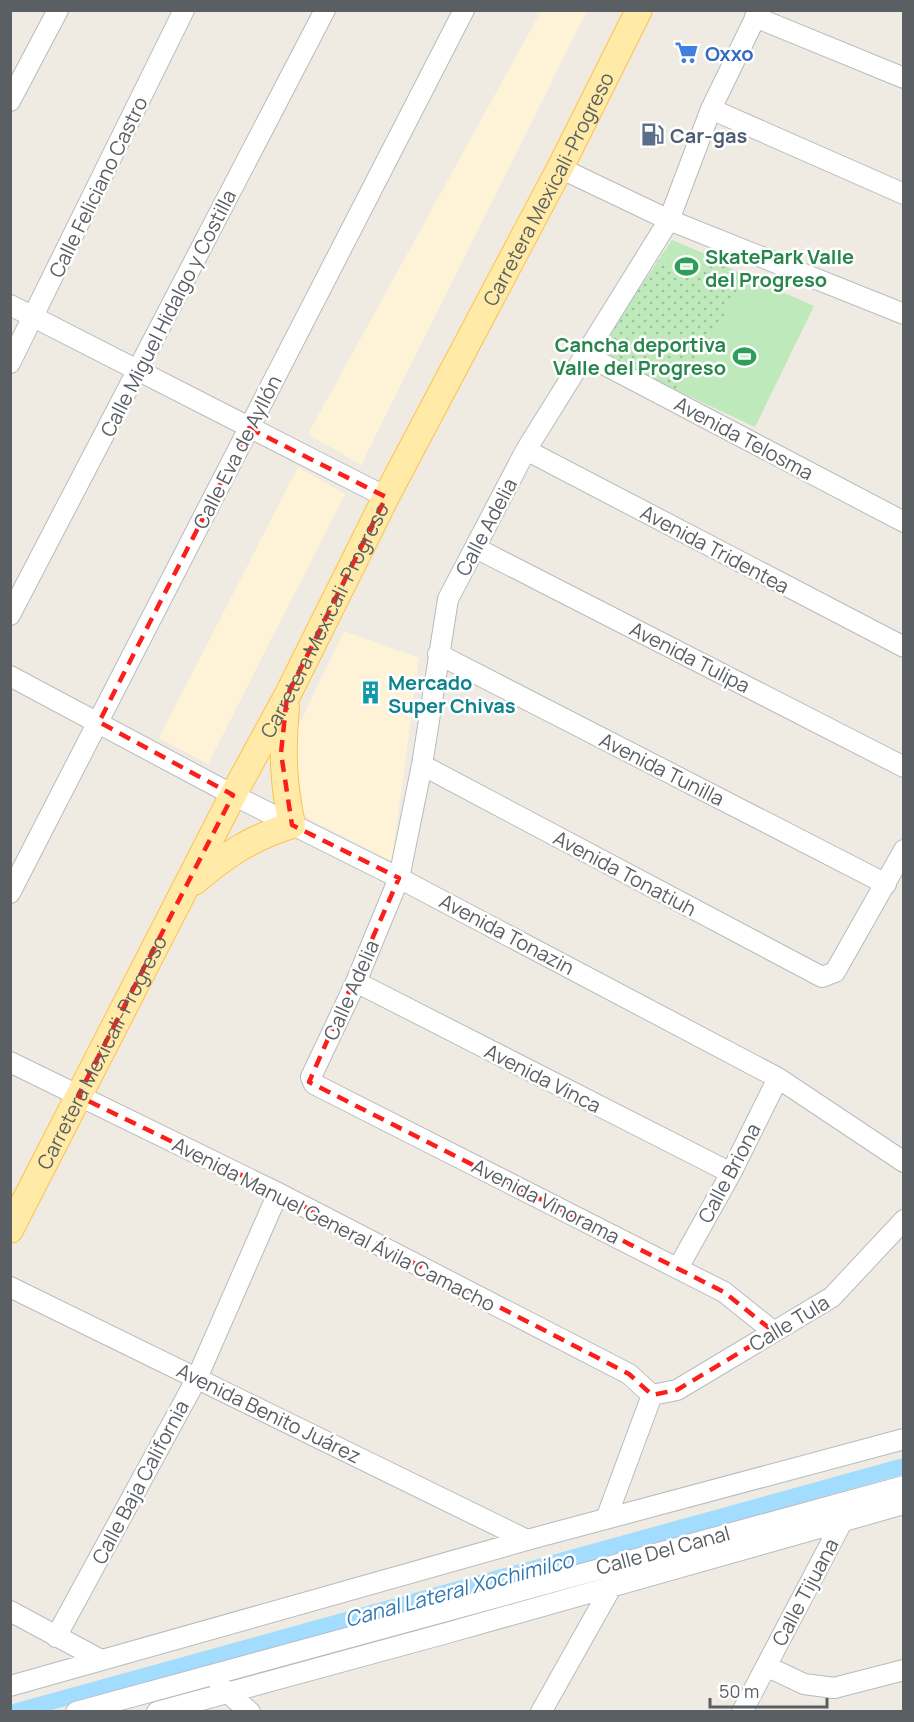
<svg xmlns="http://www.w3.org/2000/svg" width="914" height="1722" font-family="Manrope,sans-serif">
	<defs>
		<pattern id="park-dots" width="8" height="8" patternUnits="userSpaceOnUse" patternTransform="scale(1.5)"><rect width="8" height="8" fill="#bee9bb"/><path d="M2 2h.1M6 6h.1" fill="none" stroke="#9dc09c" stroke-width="1.8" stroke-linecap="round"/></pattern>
	</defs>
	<rect width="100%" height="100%" fill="#efebe2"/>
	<path fill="#fff3d7" d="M541 11H587L361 465 308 434Z
		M298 467 345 494 208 764 159 738Z
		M344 631 419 658 392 861 309 819 296 807 294 735Z"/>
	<path fill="url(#park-dots)" d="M672 240 748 277 678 391 597 352Z"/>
	<path fill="#bee9bb" d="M672 240 708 255 691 276 661 257Z
		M748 277 814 306 755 427 678 391Z"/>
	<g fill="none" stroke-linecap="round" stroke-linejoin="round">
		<path stroke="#a2dcff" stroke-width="16" d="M14 1712 904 1466"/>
		<defs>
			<path id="minor" d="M759 10 711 109 669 220 526 450 448 599 422 765 399 878 356 982 311 1077 314 1084 724 1292 774 1332
				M755 17 904 78
				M10 101 58 10
				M711 109 904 194
				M560 168 669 220 904 314
				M10 305 386 497
				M584 354 904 522
				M10 363 184 10
				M526 450 904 647
				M476 548 904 767
				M10 615 325 10
				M438 654 886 884
				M10 676 233 795 399 878 778 1078 904 1162
				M422 765 822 977 835 972 904 850
				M10 893 464 10
				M356 982 731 1173
				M10 1062 278 1193 629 1374 652 1395
				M678 1268 731 1173 778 1078
				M10 1287 527 1540
				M652 1395 677 1390 832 1297 904 1220
				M606 1519 652 1395
				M10 1611 101 1660
				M56 1637 197 1378 278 1193
				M766 1666 804 1684 834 1688 904 1670
				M10 1686 527 1540 904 1439
				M220 1686 250 1712
				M76 1712 904 1486
				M157 1712 447 1633 904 1504
				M541 1712 613 1584 614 1577
				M742 1712 843 1520V1514"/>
			<g id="major">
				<path d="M194 882C229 853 249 839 292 825 283 782 282 751 286 708"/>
				<path id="s1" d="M10 1230 233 795 287 696 386 497 560 168 639 10"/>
			</g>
		</defs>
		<use href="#minor" stroke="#b7bbc0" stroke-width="22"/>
		<use href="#major" stroke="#ffc14b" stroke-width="28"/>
		<use href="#minor" stroke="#fff" stroke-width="20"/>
		<use href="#major" stroke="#ffeba7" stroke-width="26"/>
	</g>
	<path fill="none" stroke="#fb1f1c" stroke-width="4.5" stroke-dasharray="12 8" stroke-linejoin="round" d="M249 428 386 497 287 696 281 753 292 825 399 878 309 1082 724 1292 774 1332 677 1390 652 1395 629 1374 278 1193 78 1096 233 795 99 722Z"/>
	<defs>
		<symbol id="supermarket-bare" viewBox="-9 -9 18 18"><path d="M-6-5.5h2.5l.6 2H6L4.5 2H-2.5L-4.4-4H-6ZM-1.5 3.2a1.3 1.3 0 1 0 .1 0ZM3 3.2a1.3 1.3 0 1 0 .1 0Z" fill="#3f7fe0" stroke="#fff" stroke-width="2.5" paint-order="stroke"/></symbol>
		<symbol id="fuel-bare" viewBox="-9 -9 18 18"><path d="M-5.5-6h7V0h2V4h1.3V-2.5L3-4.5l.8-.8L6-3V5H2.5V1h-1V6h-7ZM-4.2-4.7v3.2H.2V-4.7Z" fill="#5c6f8a" stroke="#fff" stroke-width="2.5" paint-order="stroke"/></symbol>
		<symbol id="stadium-bare" viewBox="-9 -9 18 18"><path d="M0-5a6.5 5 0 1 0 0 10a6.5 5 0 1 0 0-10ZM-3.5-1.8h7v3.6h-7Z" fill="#2e9e5b" stroke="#fff" stroke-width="2.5" paint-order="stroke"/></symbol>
		<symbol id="building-bare" viewBox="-9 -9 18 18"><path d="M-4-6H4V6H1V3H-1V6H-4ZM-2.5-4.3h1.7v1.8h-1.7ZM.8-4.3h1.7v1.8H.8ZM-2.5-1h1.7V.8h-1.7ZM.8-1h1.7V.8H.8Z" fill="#0f9aa8" stroke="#fff" stroke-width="2.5" paint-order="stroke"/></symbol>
	</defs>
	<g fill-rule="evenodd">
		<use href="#supermarket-bare" x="670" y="36" width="33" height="33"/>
		<use href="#fuel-bare" x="636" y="118" width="33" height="33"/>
		<use href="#stadium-bare" x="670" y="250" width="33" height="33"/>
		<use href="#stadium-bare" x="728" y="340" width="33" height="33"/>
		<use href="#building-bare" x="354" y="676" width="33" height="33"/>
	</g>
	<g text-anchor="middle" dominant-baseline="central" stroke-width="5" stroke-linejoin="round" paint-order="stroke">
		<g font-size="20" font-weight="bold" fill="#366cbe" stroke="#fff" text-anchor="start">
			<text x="705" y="53">Oxxo</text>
		</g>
		<g font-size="20" font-weight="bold" fill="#4e5e75" stroke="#fff" text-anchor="start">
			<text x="670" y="135">Car-gas</text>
		</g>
		<g font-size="20" fill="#5a5f64" stroke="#fff">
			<text transform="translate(98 187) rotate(-64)">Calle Feliciano Castro</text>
			<text stroke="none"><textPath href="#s1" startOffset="1172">Carretera Mexicali-Progreso</textPath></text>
			<text transform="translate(168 313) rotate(-63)">Calle Miguel Hidalgo y Costilla</text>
			<text transform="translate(744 438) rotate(28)">Avenida Telosma</text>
			<text transform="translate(237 452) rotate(-63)">Calle Eva de Ayllón</text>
			<text transform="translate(486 527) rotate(-62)">Calle Adelia</text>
			<text transform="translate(715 549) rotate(28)">Avenida Tridentea</text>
			<text stroke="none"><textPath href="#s1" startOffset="686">Carretera Mexicali-Progreso</textPath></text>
			<text transform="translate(690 657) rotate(27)">Avenida Tulipa</text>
			<text transform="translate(662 769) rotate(27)">Avenida Tunilla</text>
			<text transform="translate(625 873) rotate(28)">Avenida Tonatiuh</text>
			<text transform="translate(507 934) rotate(28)">Avenida Tonazin</text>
			<text transform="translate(351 990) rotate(-66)">Calle Adelia</text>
			<text stroke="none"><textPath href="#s1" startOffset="200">Carretera Mexicali-Progreso</textPath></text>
			<text transform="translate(543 1078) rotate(27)">Avenida Vinca</text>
			<text transform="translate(729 1173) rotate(-62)">Calle Briona</text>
			<text transform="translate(546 1201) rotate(27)">Avenida Vinorama</text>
			<text transform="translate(334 1224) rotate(27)">Avenida Manuel General Ávila Camacho</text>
			<text transform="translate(789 1323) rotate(-31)">Calle Tula</text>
			<text transform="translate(269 1413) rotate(26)">Avenida Benito Juárez</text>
			<text transform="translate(140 1482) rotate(-62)">Calle Baja California</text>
			<text transform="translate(663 1550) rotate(-15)">Calle Del Canal</text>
			<text transform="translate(805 1592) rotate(-62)">Calle Tijuana</text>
		</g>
		<g font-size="20" font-weight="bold" fill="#27864d" stroke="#fff" text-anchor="start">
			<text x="705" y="256">SkatePark Valle<tspan x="705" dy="23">del Progreso</tspan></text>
			<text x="726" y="344" text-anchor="end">Cancha deportiva<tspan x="726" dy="23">Valle del Progreso</tspan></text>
		</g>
		<g font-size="20" font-weight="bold" fill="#0d838f" stroke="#fff" text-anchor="start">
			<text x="388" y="682">Mercado<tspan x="388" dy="23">Super Chivas</tspan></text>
		</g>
		<g font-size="21" font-style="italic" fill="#3279b2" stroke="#fff">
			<text transform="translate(459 1589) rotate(-15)">Canal Lateral Xochimilco</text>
		</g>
	</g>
	<rect width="914" height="1722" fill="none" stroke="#5a5f64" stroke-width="24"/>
	<path d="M710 1698v9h117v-9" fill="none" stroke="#5a5f64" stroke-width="3"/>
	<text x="719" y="1698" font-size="18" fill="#5a5f64" stroke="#ffffff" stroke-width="4.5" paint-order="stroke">50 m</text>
</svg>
